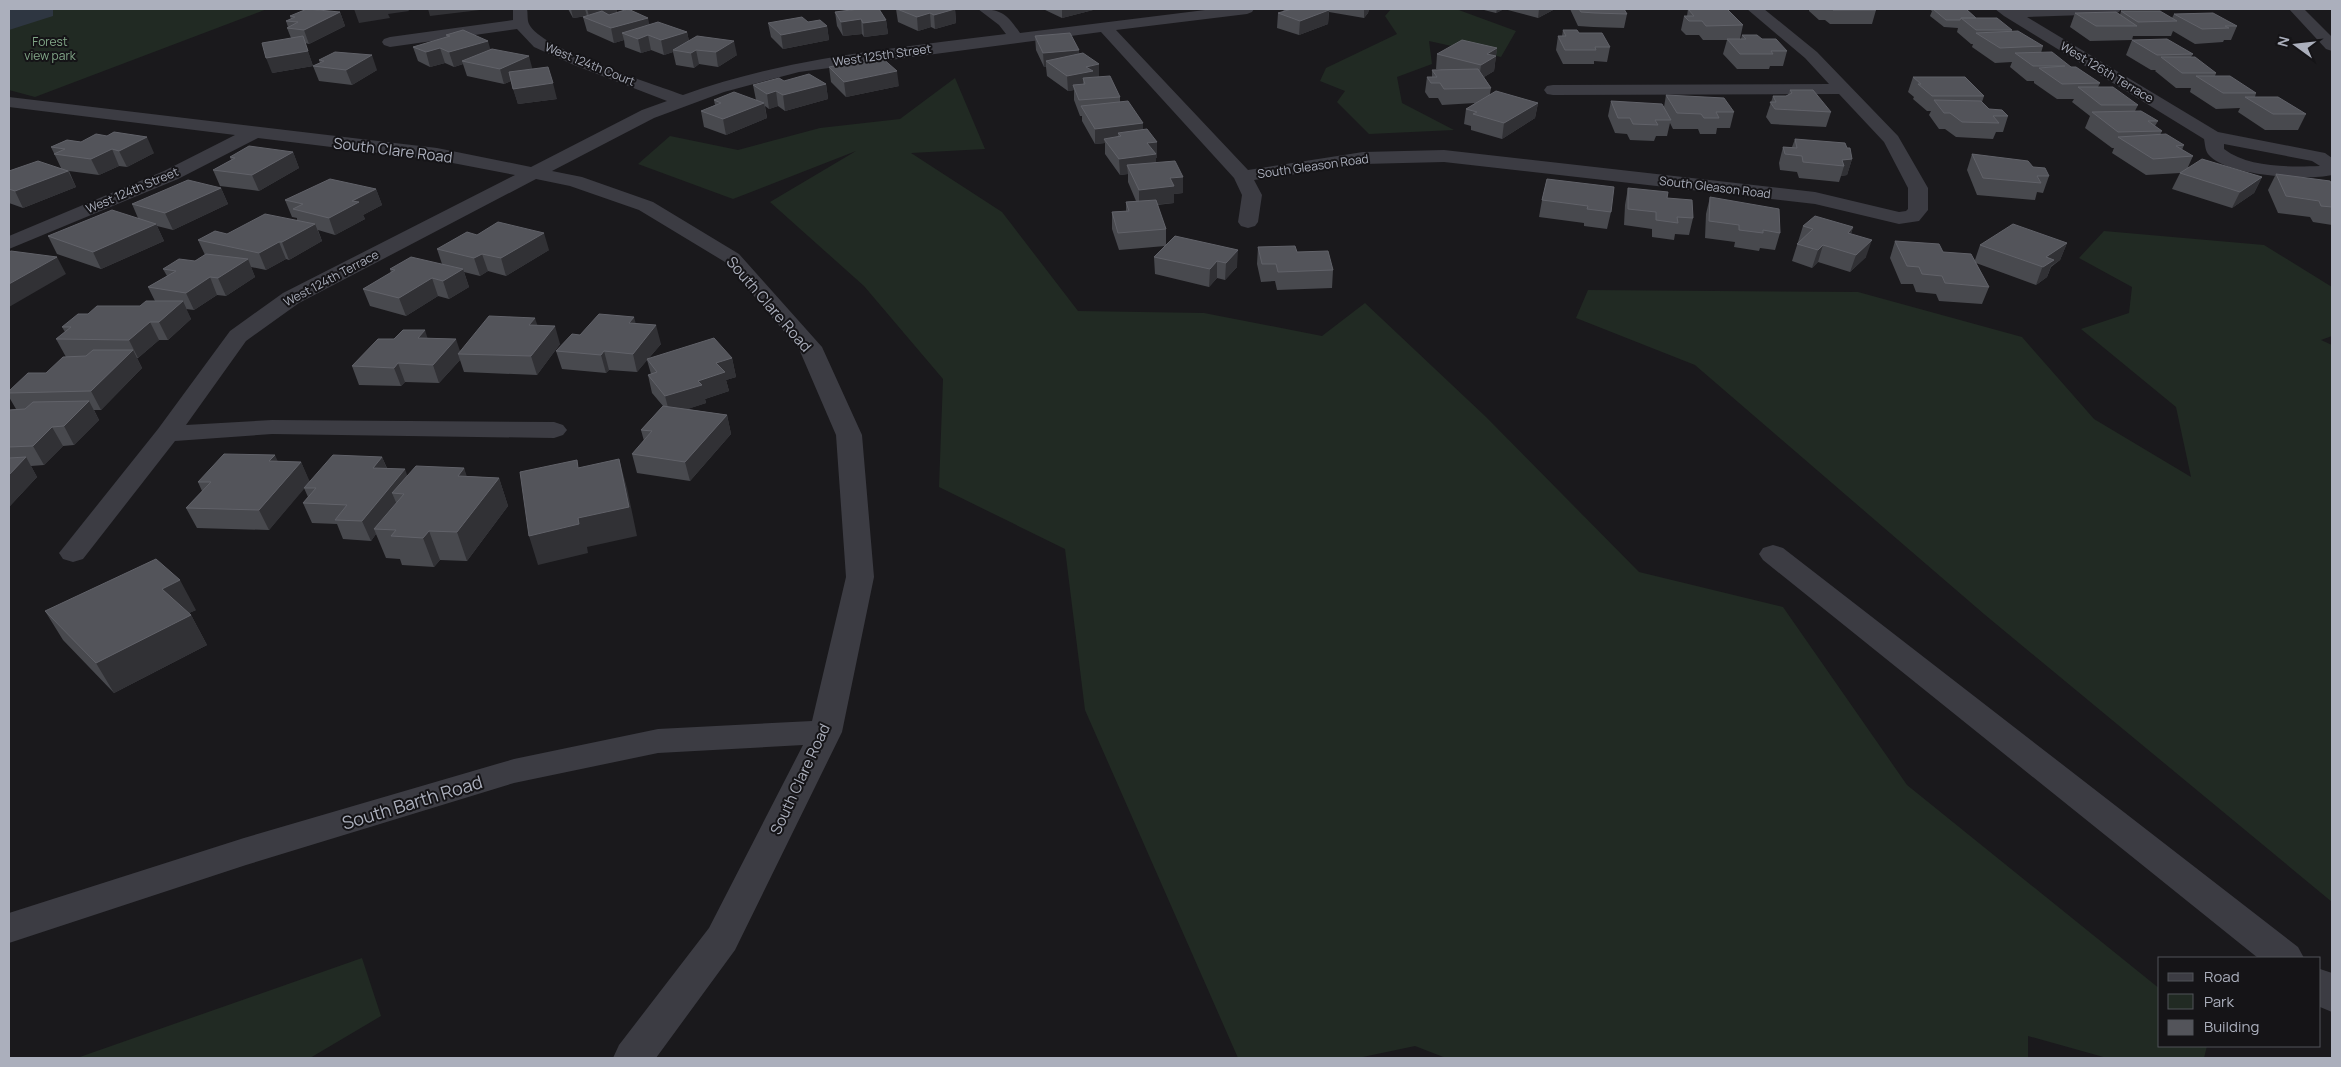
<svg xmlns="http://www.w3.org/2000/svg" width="2341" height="1067" font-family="Manrope,sans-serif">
	<rect width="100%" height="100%" fill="#1a191c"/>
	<path fill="#212a23" d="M9 9H267L35 97 9 90Z
		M1391 9H1456L1516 31 1501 57 1429 41 1432 64 1397 77 1402 103 1454 130 1369 134 1337 102 1345 91 1320 81 1326 68 1397 34 1385 16Z
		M955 78 985 149 911 153 1002 212 1078 311 1204 313 1322 336 1365 303 1486 417 1639 572 1783 607 1907 785 2160 989V1046H2207L2204 1058H2107L2028 1036V1058H1446L1415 1046 1358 1058H1238L1085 710 1065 549 939 487 943 379 864 286 770 202 856 151 733 199 638 164 670 136 738 150 820 128 900 119Z
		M2104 231 2264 245 2332 287V336L2321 340 2332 345V902L1984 614 1695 365 1576 318 1588 290 1858 292 2022 337 2094 419 2191 477 2176 407 2081 329 2129 313 2132 287 2079 258Z
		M362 958 381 1016 310 1058H77Z"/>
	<path fill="#2e3641" d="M9 9H53V16L9 30Z"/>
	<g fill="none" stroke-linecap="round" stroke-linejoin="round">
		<path fill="#3c3c43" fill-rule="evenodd" d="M513 9H527C528 13 527 20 529 24 540 49 654 84 683 95 787 57 897 48 1006 34L999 25 978 9C1001 9 1007 14 1020 33L1213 9H1254L1252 12 1247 14 1116 30 1248 170 1363 152 1444 150 1815 192 1899 212 1906 211 1908 209V188L1884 142 1839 94 1553 95 1547 94 1544 90 1547 86 1553 85 1829 84 1805 58 1747 9H1764L1817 52 1898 136 1928 188V210L1919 221 1899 224 1815 204 1444 162 1363 164 1254 180 1262 195 1258 222 1255 226 1248 228 1241 226 1238 222 1242 195 1234 178 1101 32 799 72 724 92 654 118 552 171 582 177 653 202 739 254 822 347 862 435 874 577 842 732 735 950 656 1058H613L619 1045 709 928 803 745 658 753 514 783 246 865 9 943V913L244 838 514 759 658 729 812 721 846 577 836 435 799 349 725 262 639 210 570 186 536 179 299 303 246 341 186 425 272 420 554 422 563 425 567 430 563 435 554 438 272 434 175 441 83 559 73 562 63 559 59 553 158 429 230 331 283 293 515 175 437 160 258 138 178 179 9 249V236L164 171 235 135 9 107V97L437 148 531 167 642 110 667 101 574 65 534 47 517 29 390 47 384 45 382 42 384 39 390 37 513 20Z
			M1995 9H2121L2119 12 2114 14 2027 17 2218 132 2325 153 2332 158V175C2306 181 2225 176 2208 154 2205 150 2205 143 2204 139L2004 16ZM2224 144 2312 161 2320 166C2290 167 2249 168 2224 149Z
			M2289 9H2304L2332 37V51L2326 49Z
			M1773 545 1783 548 2298 947 2304 958H2258L1763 560 1759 554 1763 548Z
			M2320 969 2332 973V1012L2320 1007Z"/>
	</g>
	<path fill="#48494e" d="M568 9H616L617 12 649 24 687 32 689 41 737 55 718 67 699 64 694 68 676 65 673 52 664 55 651 50 641 53 625 47 624 40 614 43 587 31 583 17 587 16 573 18Z
		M896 9H955L956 23 935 29 931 27 918 31 898 22Z
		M1043 9H1093V10L1062 18Z
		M1284 9H1369L1368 13 1364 18 1329 12 1328 24 1299 35 1277 28 1278 13 1283 12Z
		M1485 9H1555L1538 18 1504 9 1496 13 1484 10Z
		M1570 9H1624L1627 14 1624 28 1593 27 1578 26Z
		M1688 9 1743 25 1740 39H1741L1742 35 1762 39 1787 51 1783 66H1770L1769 69H1737L1723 54 1727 40H1703L1699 35H1686L1681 30 1684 16H1687Z
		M1809 9H1875L1876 10 1872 24H1830L1825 20H1819L1809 11Z
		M1929 9H1966L1976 18 2012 30V31L2043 46 2041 53 2071 67 2100 83 2098 87 2138 105 2135 111 2158 121 2155 126 2162 131 2160 135 2184 145 2182 150 2193 156 2188 167 2262 177 2254 193 2232 208 2172 189 2180 173 2146 175 2112 153 2114 148H2112L2085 128 2090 116 2072 102 2074 99H2057L2034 83V81H2027L2010 67 2012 62 1995 63 1972 47 1973 44H1971L1957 32 1958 28 1944 27 1930 16 1932 11Z
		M2121 11 2172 18 2174 14 2237 26 2231 40H2224L2223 42 2195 44 2173 31 2171 36H2133L2132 40 2090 41 2070 27 2075 13 2120 15Z
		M340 12 345 26 309 44 305 43 313 66 272 73 291 38 287 28 288 27 286 21 291 19 290 16Z
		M835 12 886 20 888 34 864 37 862 34 843 36 837 26Z
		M808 22 827 26 829 40 783 49 771 37 768 23Z
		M1563 30 1579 33 1610 47 1607 62 1594 61V64H1563L1556 50 1558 36H1562Z
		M446 35 491 49 532 69 557 99 518 104 511 81 504 84 467 76 463 64 454 67 445 63 430 67 418 61 413 47 447 37Z
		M1035 36 1079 50V54L1099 77 1120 97V102L1143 123V129L1157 158H1156V163L1183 193 1174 194V203L1157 205 1166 229V245L1175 236 1237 267 1225 280 1217 278 1209 287 1155 274 1154 257 1165 246 1119 250 1112 229V212L1126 211V202L1136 201 1128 182V174L1120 175 1105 154V143L1095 144 1082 121V116H1080L1074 100V90L1068 91 1047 76 1046 67H1044L1036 50Z
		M2132 40 2193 54 2191 57 2216 73 2215 76 2256 93 2255 97 2306 114 2298 130H2265L2238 112 2240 108 2216 109 2190 92 2191 88H2176L2155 71 2156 70H2151L2126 55Z
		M1497 48 1494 71 1484 77 1491 88 1490 94 1538 103 1535 118 1502 139 1471 130V126L1464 124 1466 109 1475 103 1442 105 1438 98H1429L1425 92 1427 77H1432V70H1441L1436 69 1437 54Z
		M319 60 377 70 352 85 319 81 313 66 320 63Z
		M829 67 899 86 846 97 831 82Z
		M1913 77 1984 96 1982 102 1989 109 2008 116 2003 132H1996L1993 139 1956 137 1945 129H1939L1929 115 1931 111H1927L1913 99 1914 97 1908 92Z
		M784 81 826 84 828 99 785 111 778 106 769 109 765 106 767 118 726 135 704 127 701 111 715 105 714 100H756L753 85Z
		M1790 90 1831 112 1826 127 1771 124 1766 117 1773 96H1786L1788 95Z
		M1666 95 1734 112 1730 128H1717L1716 134H1700L1698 129H1673L1670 123 1667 136H1656L1654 141 1630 140 1627 134 1615 133 1608 116 1611 101 1664 107Z
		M1795 139 1852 159 1847 175 1841 176 1839 182 1799 178 1797 172 1780 170 1779 163 1783 147H1792Z
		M67 140 154 153 127 167 119 166 99 175 69 171 76 187 23 208 9 203V171L61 168 51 147Z
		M293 152 299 168 259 191 220 186 213 170 231 160 230 157Z
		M1972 154 2033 167 2049 176 2043 193 2037 192 2035 200 1977 195 1967 170Z
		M2276 174 2332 185V225L2313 222 2310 217 2278 213 2268 190Z
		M1547 179 1611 212 1607 229 1584 226V223L1539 217 1542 200Z
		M221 188 228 204 173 230 157 226 164 241 101 269 57 254 48 236 138 218 132 204Z
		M1628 188 1667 198 1693 218 1689 235 1675 234 1674 240 1652 237V229L1624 225 1625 205Z
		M376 189 382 205 363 215 365 219 335 235 318 230 322 241 289 260 286 259 266 270 251 267 255 277 226 296 217 295 194 310 186 309 191 319 168 340H159L138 358H137L142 368 101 410H94L99 420 74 445 63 446 44 465 31 466 37 477 9 507V410L16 409 9 397V391L46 373 66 357 56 339 65 332 62 327 88 314 140 306 155 301 148 287 167 276 163 269 195 261 205 255 198 240 297 220V218L292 217 285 200Z
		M1710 197 1780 233 1775 250 1760 248 1759 251 1734 247 1735 242 1705 238 1706 214Z
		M1803 226 1853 227 1851 234 1866 257 1850 272 1818 262 1812 268 1792 261Z
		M477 235 549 250 506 276 488 271 480 276 464 272 469 287 449 299 438 296 406 316 370 306 363 289 391 273 390 269 442 264 437 249Z
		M1895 241 1943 252 1975 260 1980 245 2067 243 2060 260 2051 267 2047 277 2036 285 1976 263 1989 287 1982 304 1939 301 1936 294 1916 292 1913 284H1901L1890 258Z
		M1258 247 1297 252 1333 270 1332 288 1277 290 1275 281 1261 282 1257 264Z
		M636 324 661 344 649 358H732L736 377 726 380 729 391 705 399 706 403 687 409 727 415 731 434 690 481 637 473 632 454 644 441 641 430 663 406 652 393 648 375 651 374 647 360 637 372 609 370 606 373 562 369 556 351 580 335Z
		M537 325 560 344 537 375 464 372 460 360 439 383 405 382 401 386 359 385 352 366 394 339 428 338 460 351Z
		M382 457 387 468 407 476 464 468 466 476 499 478 508 506 467 561 440 560 434 567 402 565 400 559 386 558 376 534 371 541 343 539 337 524 312 523 303 503 308 497 304 488 269 530 197 528 186 508 202 491 198 482 278 462H301L309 481Z
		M196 610 189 613 191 615 207 645 114 693 63 640 45 611Z"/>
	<path fill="#313135" d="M354 9H408L409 11 388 14 390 18 359 23Z
		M428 9H479L480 10 430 16Z
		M571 9H585L587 16 573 18Z
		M587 9H616L618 16 590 19Z
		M955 9 956 23 935 29 934 15Z
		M1062 9H1093V10L1062 18Z
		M1364 9H1369L1368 13 1364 18Z
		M1497 9H1504L1496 13Z
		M1539 9H1555L1538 18Z
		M1329 10 1328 24 1299 35 1300 21Z
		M340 12 345 26 309 44 304 30Z
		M930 13 931 27 918 31 917 17Z
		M648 18 651 32 622 33 624 40 614 43 611 28Z
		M861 19 862 34 843 36 841 22Z
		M886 20 888 34 864 37 863 23Z
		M827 26 829 40 783 49 781 35Z
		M687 32 690 46 673 50V52L664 55 661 40Z
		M648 35 651 50 641 53 638 39Z
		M303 36 313 66 272 73 266 58Z
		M488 41 492 55 462 61 463 64 454 67 449 52Z
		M734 41 737 55 718 67 716 52Z
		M440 48 445 63 430 67 426 52Z
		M1497 48 1494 71 1479 80 1481 65 1487 54Z
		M696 50 699 64 694 68 691 53Z
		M1079 50 1080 64 1046 61V67H1044L1043 53Z
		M372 55 377 70 352 85 346 70Z
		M529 56 533 71 504 84 500 69Z
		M1099 64V79L1085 84 1083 78V88L1073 85 1074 90 1068 91 1067 76 1086 67Z
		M897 71 899 86 846 97 844 82Z
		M553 83 557 99 518 104 513 89Z
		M826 84 828 99 785 111 783 95Z
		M776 91 778 106 769 109 767 94Z
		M764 103 767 118 726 135 723 119Z
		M1538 103 1535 118 1502 139 1504 123Z
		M1143 123V139L1121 136 1118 133V142L1104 139 1105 143 1095 144V129Z
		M147 137 154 153 127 167 119 151Z
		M1157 142V158H1156V170L1127 165 1128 174 1120 175 1119 159 1147 143Z
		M112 149 119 166 99 175 91 159Z
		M293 152 299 168 259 191 252 175Z
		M1852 159 1847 175 1841 176 1844 166 1842 160Z
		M68 171 76 187 23 208 15 191Z
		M1183 177V193L1174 194V203L1139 206V190L1170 178Z
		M2262 177 2254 193 2232 208 2240 192Z
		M221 188 228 204 173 230 165 213Z
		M376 189 382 205 363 215 365 219 335 235 329 218 352 201Z
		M156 224 164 241 101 269 93 252Z
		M315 224 322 241 289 260 282 242Z
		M1853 227 1848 244V233Z
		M544 233 549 250 506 276 501 258Z
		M1872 240 1866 257 1850 272 1856 255Z
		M279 242 286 259 266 270 259 253Z
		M2067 243 2060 260 2051 266 2047 277 2036 285 2046 257Z
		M1823 245 1818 262 1812 268 1818 250Z
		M1238 250 1237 267 1225 280 1226 263Z
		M482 254 488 271 480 276 474 258Z
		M57 257 66 274 9 307V284Z
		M248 259 255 277 226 296 218 278Z
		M1217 261V278L1209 287 1210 269Z
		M463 269 469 287 449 299 443 281Z
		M210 277 217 295 194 310 186 293Z
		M432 278 438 296 406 316 399 298Z
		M183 301 191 319 168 340 159 322Z
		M634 317 639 335 629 323Z
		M535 318 541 336 529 325Z
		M150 322 159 340 138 358 129 340Z
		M656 325 661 344 637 372 633 354Z
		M555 326 560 344 537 375 531 356Z
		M425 330 431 349 418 338Z
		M456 339 461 354H458L460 360 439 383 433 365Z
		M133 350 142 368 101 410 91 391Z
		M604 351 609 370 606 373 601 355Z
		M732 358 736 377 726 380 729 391 705 399 706 403 670 415 665 396 698 381 716 363Z
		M398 363 405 382 401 386 394 368Z
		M89 401 99 420 74 445 64 426Z
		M727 415 731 434 690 481 685 462Z
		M52 427 63 446 44 465 33 446Z
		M275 455 284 475 269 461Z
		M26 457 37 477 9 507V475Z
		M382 457 390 476 373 468Z
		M619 459 627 488 637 536 587 547 588 553 538 565 529 536 578 518Z
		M301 462 310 482 269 530 259 510Z
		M464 468 474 497 458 476Z
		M405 469 412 489 404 494 392 493 398 507 374 529 376 534 371 541 362 521Z
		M499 478 508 506 467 561 457 532Z
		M429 531 440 560 434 567 423 538Z
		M180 580 196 610 178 618 162 589Z
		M191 615 207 645 114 693 96 663Z"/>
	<path fill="#53545a" stroke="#616269" d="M307 9 340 12 304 30 287 28 298 22 286 21 295 17 290 16Z
		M628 9 648 18 611 28 583 17 602 11 609 15Z
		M859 9H879L886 20 863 23 861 19 841 22 835 12Z
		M897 9H955L934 15 930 13 917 17Z
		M1292 9H1324L1329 10 1300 21 1278 13Z
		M1579 9H1624L1627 14 1595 13 1581 12Z
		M1688 9H1727L1743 25 1706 26 1702 21H1689L1684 16H1694Z
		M1832 9H1875L1876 10H1833Z
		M1933 9H1966L1976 18H1961L1960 20H1946Z
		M2121 11H2160L2177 21 2138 22Z
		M2116 12 2137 26H2096L2075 13Z
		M2213 13 2237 26H2225L2229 28 2202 29 2174 14Z
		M802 17 808 22 820 20 827 26 781 35 768 23Z
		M1961 18H1997L2012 30H1976Z
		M658 22 687 32 661 40 648 35 638 39 622 33Z
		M463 30 488 41 449 52 440 48 426 52 413 47 450 36 446 35Z
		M1563 30H1577L1579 33H1602L1610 47H1595L1596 50H1565L1558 36H1566Z
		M2018 31 2043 46 2000 48 1976 33Z
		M1070 33 1079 50 1043 53 1035 36Z
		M1742 35H1757L1762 39H1776L1787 51H1771L1773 54H1740L1727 39H1746Z
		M303 36 308 51 266 58 262 43Z
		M697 36 734 41 716 52 696 50 691 53 673 50Z
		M2167 39 2193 54 2157 55 2132 40Z
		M1462 40 1497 48 1487 54 1496 56 1481 65 1437 54Z
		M492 49 529 56 500 69 462 61Z
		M335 52 372 55 346 70 313 66 324 61 319 60Z
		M2052 52 2071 67H2076L2100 83 2062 84 2039 68 2065 66H2033L2015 53Z
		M1083 53 1099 64 1086 67 1093 71 1067 76 1046 61Z
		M881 57 897 71 844 82 829 67Z
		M2161 57H2195L2216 73H2182Z
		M548 67 553 83 513 89 509 72Z
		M1478 69 1491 88 1444 89 1440 83H1431L1427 77H1437L1432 70Z
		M809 74 826 84 783 95 776 91 767 94 753 85 779 78 784 81Z
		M1110 76 1120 97 1079 100 1073 85 1085 84 1083 78Z
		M2196 76H2230L2256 93H2223Z
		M1913 77H1965L1984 96H1932L1918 84H1921Z
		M2078 87H2113L2138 105H2101Z
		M1790 90H1813L1831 112 1775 109 1770 102H1776L1773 96H1786L1792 93Z
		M1496 91 1538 103 1504 123 1473 114 1477 112 1466 109Z
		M734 92 764 103 723 119 701 111 721 103 714 100Z
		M1666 95 1724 98 1734 112H1716L1719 118H1704L1701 114 1677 113Z
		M2245 97H2278L2306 114H2273Z
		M1934 100 1981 101 1989 109 2002 110 2008 116H1993L1999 123 1962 122 1950 113H1944Z
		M1128 101 1143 123 1095 129 1081 106Z
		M1611 101 1662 104 1671 120H1655L1658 125 1633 124 1630 118H1618Z
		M2141 111 2158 121H2148L2162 131 2118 132 2092 112Z
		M1147 129 1157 142 1147 143 1156 154 1119 159 1104 139 1121 136 1118 133Z
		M114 132 147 137 119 151 112 149 91 159 54 154 65 149 51 147 67 140 81 142 96 134 107 136Z
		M2166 134 2184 145 2176 146 2193 156 2153 159 2118 137Z
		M1795 139 1845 143 1847 148H1850L1852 159 1842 160 1844 166 1803 162 1802 156 1785 154 1783 147 1797 148Z
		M249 146 293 152 252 175 213 170 235 158 230 157Z
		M1972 154 2028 161 2033 167 2045 168 2049 176H2037L2041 183 1983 178Z
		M2202 159 2262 177 2240 192 2180 173Z
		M38 161 68 171 15 191 9 189V171Z
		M1175 161 1183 177 1170 178 1174 186 1139 190 1127 165Z
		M2276 174 2330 181 2332 185V207L2321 206 2319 201 2286 196Z
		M330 179 376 189 352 201 359 202 329 218 293 209 303 204 285 200Z
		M1547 179 1614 187 1611 212 1587 209 1588 206 1542 200Z
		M188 180 221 188 165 213 132 204Z
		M1628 188 1668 192 1667 198 1692 200 1693 218 1677 217 1678 223 1656 220V212L1628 209Z
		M1710 197 1779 209 1780 233 1763 230V233L1739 230V225L1709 221Z
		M1156 200 1166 229 1118 233 1112 212 1129 211 1126 202Z
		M112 210 156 224 93 252 48 236Z
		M265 214 315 224 282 242H279L259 253 198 240 215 231 227 234Z
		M1815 216 1853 227 1848 233 1872 240 1856 255 1823 245 1818 250 1797 244 1813 229 1803 226Z
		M498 222 544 233 501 258 482 254 474 258 437 249 467 232 477 235Z
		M2013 224 2067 243 2046 257 2054 260 2043 267 1980 245Z
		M1175 236 1238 250 1226 263 1217 261 1210 269 1154 257Z
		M1895 241 1939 244 1943 252 1971 254 1989 287 1945 283 1942 276 1922 274 1919 267 1907 266Z
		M1295 246 1297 252 1328 251 1333 270 1278 272 1276 264H1262L1258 247Z
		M11 251 57 257 9 284V252Z
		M206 254 248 259 218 278 210 277 186 293 148 287 176 271 163 269 179 259 195 261Z
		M411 257 463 269 443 281 432 278 399 298 363 289 395 270 390 269Z
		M146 301H183L159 322H150L129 340 56 339 71 327H62L78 314H88L97 306H140Z
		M599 314 634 317 629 323 656 325 633 354 604 351 601 355 556 351 572 334 580 335Z
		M489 316 535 318 529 325 555 326 531 356 458 354Z
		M403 330H425L418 338 456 339 433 365 398 363 394 368 352 366 378 339H394Z
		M714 338 732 358 716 363 725 372 698 381 702 385 665 396 648 375 657 372 647 359Z
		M93 350H133L91 391 9 393V391L28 373H46L63 357 86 356Z
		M89 401 64 426 52 427 33 446 9 447V410L25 409 33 402Z
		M663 406 727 415 685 462 632 454 652 431 641 430Z
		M224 454 275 455 269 461 301 462 259 510 186 508 211 482H198Z
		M333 455 382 457 373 468 405 469 362 521 335 520 347 505 303 503 316 488H304Z
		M26 457 9 475V458Z
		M619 459 629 507 578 518 579 524 529 536 520 472 577 460 578 468Z
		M416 466 464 468 458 476 499 478 457 532 429 531 423 538 391 536 396 530 374 529 404 494 392 493Z
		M156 559 180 580 162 589 191 615 96 663 45 611Z"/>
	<g text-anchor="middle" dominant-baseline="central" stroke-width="4" stroke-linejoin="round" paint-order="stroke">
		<g font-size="12" fill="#82a788" stroke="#151417">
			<text x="50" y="41">Forest<tspan x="50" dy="14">view park</tspan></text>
		</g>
		<g font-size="12" fill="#abafbc" stroke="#151417">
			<text transform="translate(882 55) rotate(-8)">West 125th Street</text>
			<text transform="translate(590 64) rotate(22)">West 124th Court</text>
			<text transform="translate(2107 72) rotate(31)">West 126th Terrace</text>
			<text transform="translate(1313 166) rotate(-8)">South Gleason Road</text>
			<text transform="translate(1715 187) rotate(7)">South Gleason Road</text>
			<text transform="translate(132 190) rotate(-23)">West 124th Street</text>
			<text transform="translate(331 278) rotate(-28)">West 124th Terrace</text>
		</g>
		<g font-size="15" fill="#abafbc" stroke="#151417">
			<text transform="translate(393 150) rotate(7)">South Clare Road</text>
			<text transform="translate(769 304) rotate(49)">South Clare Road</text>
			<text transform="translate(800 779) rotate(-65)">South Clare Road</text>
		</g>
		<g font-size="18" fill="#abafbc" stroke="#151417">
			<text transform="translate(412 802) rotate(-17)">South Barth Road</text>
		</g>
	</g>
	<rect width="2341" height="1067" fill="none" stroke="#abafbc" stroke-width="20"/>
	<rect x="2158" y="957" width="162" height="90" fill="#151417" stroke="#515259"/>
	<rect x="2168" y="973" width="25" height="8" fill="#3c3c43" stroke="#515259"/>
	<text x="2204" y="982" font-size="15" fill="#abafbc">Road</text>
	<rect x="2168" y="994" width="25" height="15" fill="#212a23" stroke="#515259"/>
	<text x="2204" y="1007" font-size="15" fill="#abafbc">Park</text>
	<rect x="2168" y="1020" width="25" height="15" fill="#53545a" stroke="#515259"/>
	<text x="2204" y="1032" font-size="15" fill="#abafbc">Building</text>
	<g transform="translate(2296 45) rotate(285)" stroke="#151417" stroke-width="4" paint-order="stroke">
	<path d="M0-4L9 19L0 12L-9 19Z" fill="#abafbc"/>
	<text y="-8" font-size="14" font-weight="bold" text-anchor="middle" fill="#abafbc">N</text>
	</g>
</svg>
